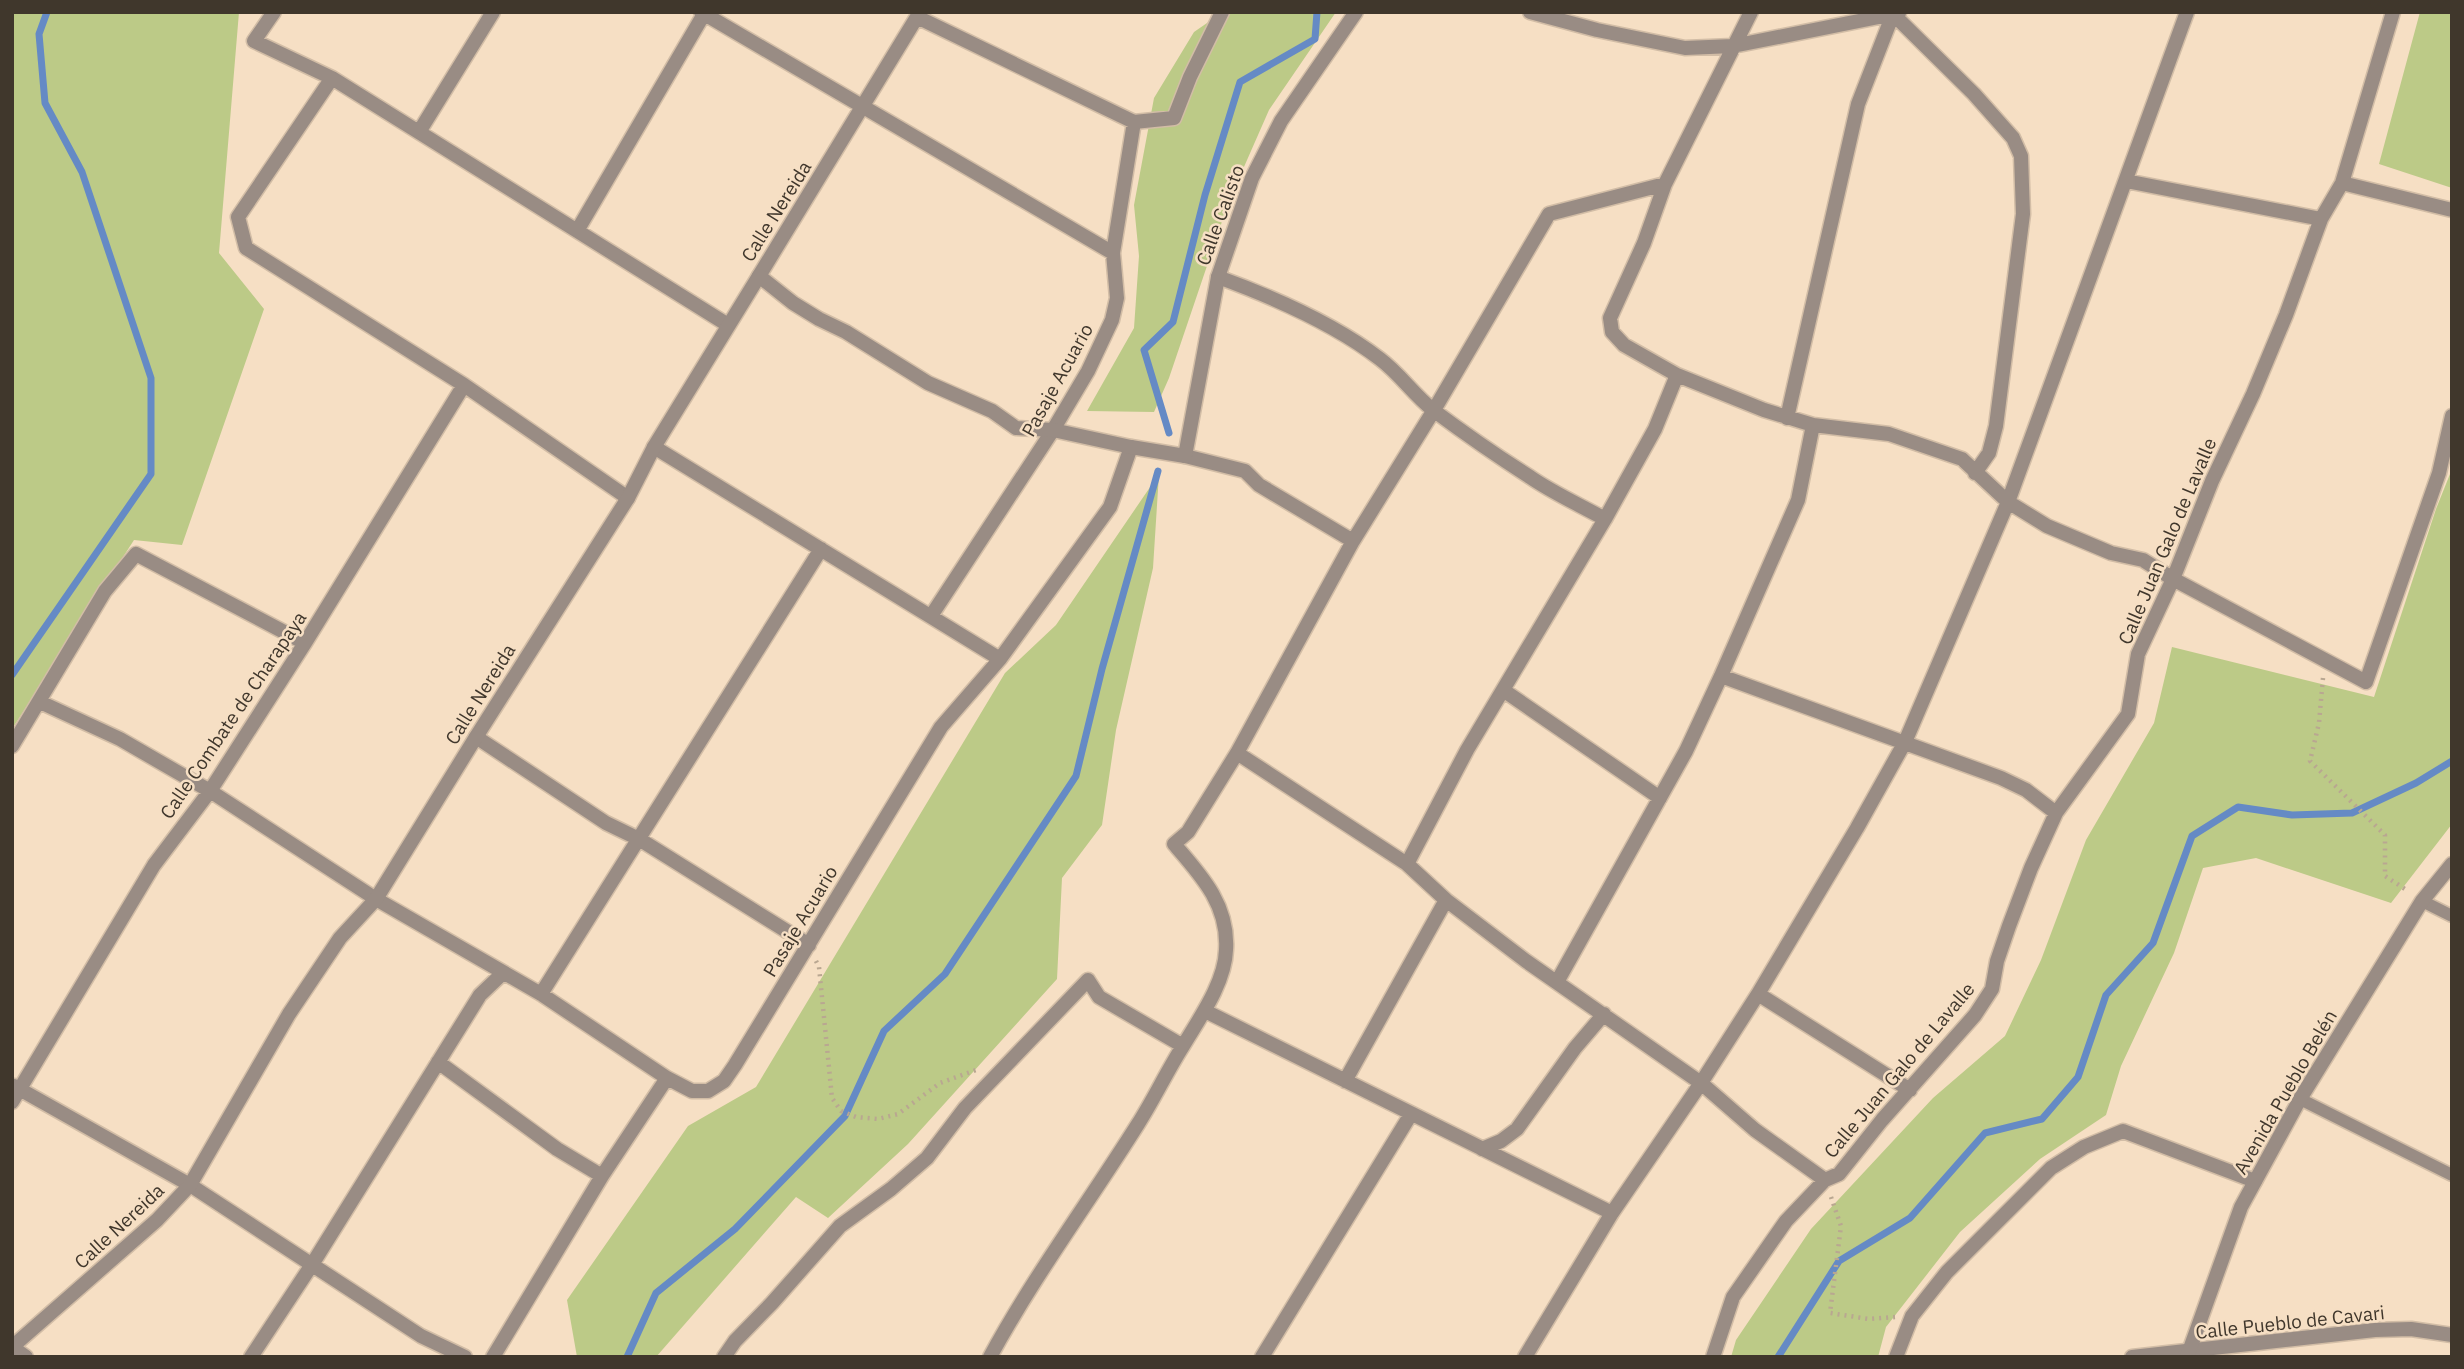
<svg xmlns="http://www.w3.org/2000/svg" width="2464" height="1369" font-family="'IBM Plex Sans',sans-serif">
	<rect width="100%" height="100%" fill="#f6dfc4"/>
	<path fill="#bcca87" d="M12 12H239L219 253 264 309 182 545 134 540 12 729Z
		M1223 12H1336L1269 110 1229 201 1169 378 1154 412 1087 411 1134 328 1139 256 1134 205 1154 98 1194 32Z
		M2420 12H2452V188L2379 164Z
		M2452 469V824L2391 903 2256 858 2203 868 2174 953 2121 1066 2106 1115 2040 1159 1960 1232 1886 1327 1878 1357H1731L1736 1340 1811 1229 1933 1098 2005 1036 2041 960 2086 840 2154 723 2172 647 2374 697 2436 509Z
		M1159 474 1153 568 1116 730 1102 825 1062 878 1057 979 908 1144 828 1218 796 1197 656 1357H577L567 1300 688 1126 756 1087 1005 673 1056 625Z"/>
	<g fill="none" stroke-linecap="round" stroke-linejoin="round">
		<path stroke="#658ac5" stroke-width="7" d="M1169 433 1144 350 1173 322 1205 195 1240 82 1315 39 1317 12
			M12 675 151 474V378L82 172 45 103 39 34 47 12
			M627 1357 656 1293 735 1229 845 1116 884 1031 945 974 1076 776 1102 669 1158 471
			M1778 1357 1839 1261 1910 1218 1985 1133 2042 1119 2078 1077 2106 995 2153 943 2192 836 2238 807 2292 815 2352 813 2416 783 2452 761"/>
		<defs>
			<path id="service" d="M2422 901 2452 916
				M2300 1099 2452 1175"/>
			<path id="minor" d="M274 12 254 41 332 78 728 325
				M701 12 1113 253
				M1530 12 1597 30 1685 48 1733 46 1899 13
				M1751 12 1665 184 1644 243 1610 318 1612 332 1624 345 1677 375 1764 410 1813 425 1889 434 1962 459 2008 502 2047 526 2111 553 2143 560 2173 579 2366 682 2439 473 2452 416
				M917 17 1134 122
				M332 78 238 217 246 248 464 385 628 498
				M1134 122 1174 118 1190 77 1222 12
				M419 132 493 12
				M2126 181 2321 219
				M2342 183 2452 210
				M577 231 704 14
				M759 276 920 12
				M1218 277C1270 296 1336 325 1380 359 1400 374 1413 394 1433 410 1464 433 1497 456 1530 477 1553 493 1580 505 1605 519
				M1787 418 1858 104 1893 14 1974 94 2013 138 2021 156 2023 214 1996 426 1989 453 1975 473
				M654 447 1000 659
				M1185 456 1245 471 1259 485 1353 541
				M931 616 1053 430 1088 371 1112 320 1117 298 1113 253 1134 122
				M1721 676 2001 778 2026 790 2056 813
				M1503 690 1660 798
				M40 702 120 739 210 791 376 899 541 994 667 1078 692 1091H708L724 1081 735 1065 941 727 1000 659 1110 507 1131 447
				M476 737 606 823 639 839 809 945
				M12 746 105 591 136 554 305 643
				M1237 753 1407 864 1446 900 1526 961 1701 1083 1755 1130 1825 1180
				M1407 864 1467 750 1605 519 1655 429 1677 375
				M1557 982 1686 751 1721 676 1798 500 1813 425
				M541 994 821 549
				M1758 994 1910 1090
				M1205 1011 1612 1213
				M438 1062 557 1149 602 1176
				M1345 1081 1446 900
				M14 1086 190 1185 421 1336 465 1357
				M12 1102 154 865 210 791 305 643 464 385
				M1482 1149 1501 1141 1517 1129 1575 1048 1604 1014
				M251 1357 313 1263 480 995 503 973
				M493 1357 602 1176 667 1078
				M724 1357 735 1341 772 1303 840 1226 891 1189 927 1158 965 1108 1088 980 1099 997 1183 1046
				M990 1357C1034 1276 1089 1202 1138 1124 1154 1099 1167 1071 1183 1046 1199 1019 1225 983 1226 950 1229 905 1201 875 1174 844L1188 832 1237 753 1353 541 1434 410 1549 214 1665 184
				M1262 1357 1411 1114
				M1525 1357 1612 1213 1701 1083 1758 994 1857 828 1905 742 2008 502 2187 12
				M1713 1357 1733 1297 1786 1221 1825 1180 1839 1174 1882 1120 1975 1015 1992 989 1997 961 2009 926 2031 868 2056 813 2128 714 2138 654 2173 579 2212 481 2253 394 2286 315 2321 219 2342 183 2393 12
				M1896 1357 1912 1316 1947 1272 2051 1168 2084 1147 2123 1131 2255 1181
				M2132 1357 2375 1330 2411 1329 2452 1335"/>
			<path id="tertiary" d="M26 1357 12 1347 157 1220 190 1185 289 1014 340 938 376 899 476 737 628 498 654 447 759 276 793 303 819 319 846 332 928 383 992 411 1016 428 1053 430 1131 447 1185 456 1218 277 1252 178 1281 121 1356 12
				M2187 1357 2241 1207 2300 1099 2422 901 2452 864"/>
		</defs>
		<use href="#service" stroke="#d2bda6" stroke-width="15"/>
		<use href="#minor" stroke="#d2bda6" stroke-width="17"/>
		<use href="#tertiary" stroke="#d2bda6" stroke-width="17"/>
		<path stroke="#b9a791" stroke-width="4.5" stroke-dasharray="2 5" stroke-linecap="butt" d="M2323 678 2319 723 2310 761 2385 835V876L2408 891
			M816 961 819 967 832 1098 841 1111 856 1117 878 1119 898 1114 940 1083 976 1070
			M1831 1197 1841 1226 1830 1313 1869 1319 1895 1317"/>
		<use href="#service" stroke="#998c84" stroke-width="12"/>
		<use href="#minor" stroke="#998c84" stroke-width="14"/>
		<use href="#tertiary" stroke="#998c84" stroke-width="14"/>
	</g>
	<g text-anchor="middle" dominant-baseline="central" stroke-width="5" stroke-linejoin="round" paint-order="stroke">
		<g font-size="19" fill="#40372c" stroke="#f6dfc4">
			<text transform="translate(776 211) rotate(-58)">Calle Nereida</text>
			<text transform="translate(1220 215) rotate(-70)">Calle Calisto</text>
			<text transform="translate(1057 380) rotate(-61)">Pasaje Acuario</text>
			<text transform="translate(2167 541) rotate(-67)">Calle Juan Galo de Lavalle</text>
			<text transform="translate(480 694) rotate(-58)">Calle Nereida</text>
			<text transform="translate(233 715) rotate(-56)">Calle Combate de Charapaya</text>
			<text transform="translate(800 921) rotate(-59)">Pasaje Acuario</text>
			<text transform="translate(1899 1070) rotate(-50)">Calle Juan Galo de Lavalle</text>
			<text transform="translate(2285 1092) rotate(-60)">Avenida Pueblo Belén</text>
			<text transform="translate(119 1226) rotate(-43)">Calle Nereida</text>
			<text transform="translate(2290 1322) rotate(-6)">Calle Pueblo de Cavari</text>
		</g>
	</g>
	<rect width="2464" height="1369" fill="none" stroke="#40372c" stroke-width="28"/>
</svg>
